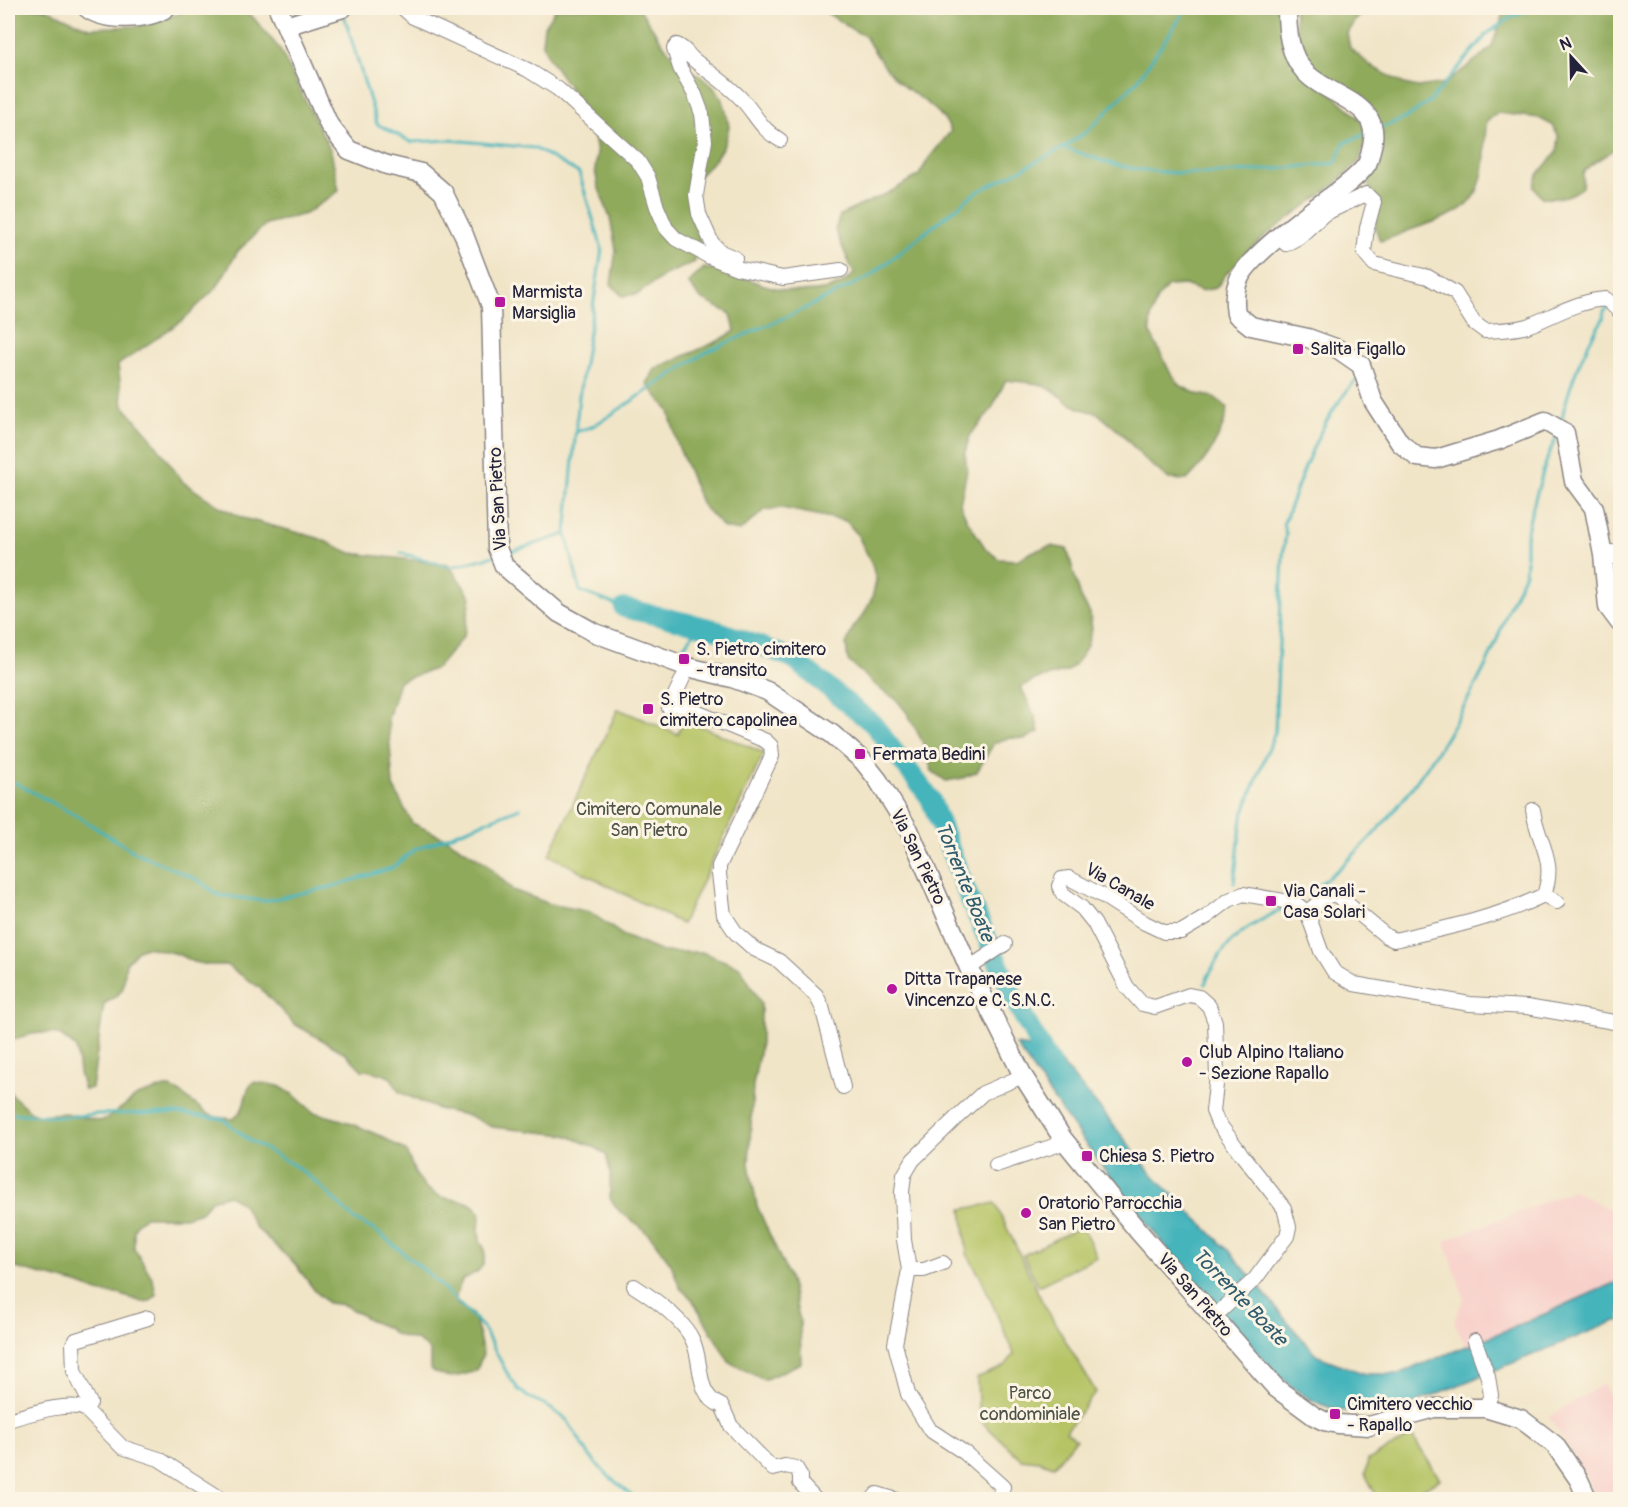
<svg xmlns="http://www.w3.org/2000/svg" width="1628" height="1507" font-family="Pangolin,sans-serif">
	<rect width="100%" height="100%" fill="#fcf5e5"/>
	<filter id="ink" filterUnits="userSpaceOnUse"><feTurbulence type="fractalNoise" baseFrequency=".0167" numOctaves="2"/><feDisplacementMap in="SourceGraphic" scale="12" xChannelSelector="R" yChannelSelector="G"/><feConvolveMatrix kernelMatrix="1 2 1 2 8 2 1 2 1" color-interpolation-filters="sRGB"/></filter>
	<filter id="wash" filterUnits="userSpaceOnUse"><feTurbulence type="fractalNoise" baseFrequency=".008" numOctaves="4" result="noise"/><feDisplacementMap in="SourceGraphic" scale="24" xChannelSelector="R" yChannelSelector="G"/><feGaussianBlur stdDeviation="1.35" result="paint"/><feColorMatrix in="noise" values="0 0 0 0 0 0 0 0 0 0 0 0 0 0 0 0 0 1.4 0 .05"/><feComposite in="paint" operator="in"/></filter>
	<g filter="url(#wash)">
		<rect width="100%" height="100%" fill="#f1e5c8"/>
		<path fill="#f7d0ca" d="M1573 1190 1613 1211 1620 1233V1282L1614 1283 1466 1347 1454 1321 1464 1298 1445 1241Z
			M1603 1384 1620 1412V1499H1596L1587 1478 1549 1417Z"/>
		<path fill="#b6c466" stroke="#6c7350" stroke-width="1.5" d="M618 709 678 734 684 719 764 753 682 924 549 855Z
			M995 1203 1043 1303 1096 1392 1066 1431 1076 1439 1054 1466 1039 1461 1021 1459 982 1422 978 1404 977 1378 1005 1366 1014 1354 982 1280 967 1254 962 1209Z
			M1082 1226 1097 1257 1038 1286 1023 1255Z
			M1412 1436 1440 1479 1405 1499H1378L1365 1474 1368 1460Z"/>
		<path fill="#90aa5b" stroke="#59664b" stroke-width="1.5" d="M8 8H44L89 28 138 26 178 14 193 8H235L252 16 279 48 331 151 339 191 305 214 266 224 238 251 217 287 183 320 118 365 123 406 150 436 183 482 219 506 243 518 318 538 351 553 448 564 471 597 464 636 437 668 399 681 388 719 393 786 412 823 449 840 483 861 513 890 550 904 590 912 624 936 662 952H702L740 967 761 1003V1043L753 1085 749 1164 757 1206 790 1280 800 1321 801 1363 764 1380 729 1362 692 1299 680 1288 671 1264 652 1238 640 1226 620 1212 610 1199V1171L606 1155 596 1148 566 1135 492 1127 470 1116 437 1109 399 1092 391 1078 383 1074 366 1070 363 1071 345 1053 294 1024 260 988 226 965H210L193 962 178 954 146 947 138 950 126 963 123 988 118 995 104 1004 92 1088 84 1090 79 1073 76 1048C70 1043 63 1036 56 1034 42 1030 19 1036 8 1043Z
			M556 8H639L666 48 692 71 708 81 720 95 726 111 729 127 724 145 715 159 693 183 702 233 696 250 695 262 665 275 638 294 622 296 611 284 616 250 610 218 598 186 595 170 597 153 594 137 582 106 548 57 542 42 544 26Z
			M819 8H1280L1283 48 1363 122 1366 140 1359 161 1333 186 1265 236 1226 274 1216 288 1201 291 1185 285 1168 286 1157 299 1151 316 1150 332 1170 372 1181 386 1197 394 1214 397 1228 408C1222 436 1207 460 1187 480L1169 479 1144 459 1122 434 1097 413 1081 409 1067 402 1054 391 1039 384 1006 380 991 410 970 435 965 453 967 470 960 504 967 520 986 549 999 559 1017 560 1034 551 1051 546 1067 549 1081 598 1090 613 1092 630 1087 645 1079 660 1068 671 1037 679 1021 687 1035 716 1039 732 1025 739 1008 738 994 743 977 772 963 778 946 781 932 771 922 741 907 713 896 699 881 690 848 661 846 644 853 628 864 614 872 598 876 581 872 564 857 534 846 521 782 508 765 510 740 531 724 528 702 505 677 443 669 411 647 384 655 369 720 340 735 331 731 314 701 299 688 283 704 268C727 269 746 280 768 286 788 292 819 295 838 285 844 283 849 278 854 274L835 230 840 215 890 192 919 175 929 158 951 131C941 109 923 101 905 87 887 73 876 55 865 36 848 29 835 17 819 8Z
			M1294 8H1368L1354 22 1347 33 1350 48 1371 66 1404 84 1418 87 1446 83 1491 48 1501 21 1503 8H1620V146C1611 153 1589 163 1584 172 1582 176 1583 183 1582 187 1570 197 1559 199 1543 198L1533 187 1538 174 1557 152 1559 137 1552 125 1539 118 1498 113 1487 121C1484 134 1486 141 1485 153 1485 165 1482 178 1478 189 1471 212 1431 223 1410 230 1399 234 1391 239 1380 241L1375 227 1377 199 1369 187 1366 173C1379 154 1386 145 1379 122L1305 64 1298 48Z
			M253 1082 279 1086 294 1095 313 1112 342 1120 383 1137 406 1151 416 1175 426 1188 441 1197 467 1202 476 1207 480 1214 479 1232 480 1240 484 1248 485 1257 483 1265 477 1272 462 1280 456 1296 457 1304 472 1314 476 1321 483 1355 476 1371C458 1377 447 1381 430 1369V1351L418 1341 394 1334 388 1328 373 1322 344 1305 328 1303 315 1291 295 1264 255 1227 243 1205 229 1195 211 1200 201 1212 185 1217H145L138 1222 134 1230V1248L153 1279 156 1295 150 1301 142 1302 118 1294 101 1293 77 1284 8 1266V1087L12 1095 31 1112 39 1115 65 1113 100 1121 108 1118 137 1096 162 1088H171L179 1092 208 1114 216 1117 233 1119C250 1107 241 1094 253 1082Z"/>
		<path fill="#44b4bb" stroke="#336b7b" stroke-width="1.5" d="M1016 1045 1050 1050 1103 1112 1152 1174 1233 1255 1290 1325 1318 1356 1365 1374H1398L1531 1320 1614 1283 1620 1282V1321H1616L1417 1402C1408 1406 1397 1411 1387 1412 1363 1416 1333 1411 1312 1400 1280 1384 1257 1351 1233 1325 1154 1237 1082 1144 1016 1045Z"/>
		<g fill="none" stroke-linecap="round" stroke-linejoin="round">
			<path stroke="#44b4bb" stroke-width="3" d="M344 15 377 124 411 142 451 140 534 148 579 173 602 249 579 396 566 534 580 591 624 608
				M1378 129 1406 118 1430 101 1488 33 1513 16 1534 8
				M1063 148C1083 153 1101 162 1120 166 1190 181 1266 170 1336 163L1344 143 1366 134
				M1619 295 1620 290
				M1561 422C1569 385 1582 351 1603 319L1604 311 1608 308
				M576 432 591 427 606 418 706 352 804 309 869 277 975 193 1063 148 1089 130 1137 81 1187 8
				M401 553 451 567 494 556
				M507 553 566 534
				M1526 556C1526 550 1526 543 1526 537 1529 518 1548 448 1558 435
				M677 655 700 625
				M8 779 77 816 133 851 198 880 218 895 264 901 331 887 392 868 414 850 520 808
				M1234 883 1242 817 1275 732 1283 555 1286 533 1283 525C1304 471 1317 422 1358 378
				M1307 894C1387 836 1442 752 1486 665 1495 647 1501 628 1508 610 1513 597 1520 585 1525 572L1526 560
				M1205 984C1223 939 1245 928 1286 907
				M8 1113 65 1117 97 1114 176 1113 223 1119 249 1140 295 1166 316 1182 354 1219 379 1233 430 1275 482 1326 507 1373 518 1389 528 1397 544 1404 567 1420 589 1455 604 1472 637 1500"/>
			<path stroke="#44b4bb" stroke-width="20" d="M624 608 714 629 792 658 873 724 930 798 969 898 1019 1009 1055 1072"/>
		</g>
	</g>
	<g filter="url(#ink)">
		<g fill="none" stroke-linecap="round" stroke-linejoin="round">
			<defs>
				<path id="street" d="M403 8 413 17 528 70 558 89 638 161 648 177 657 207 666 228 676 239 710 257 737 268 783 278 841 270
					M1279 237 1286 244 1299 237 1324 214 1366 194 1374 202 1367 228 1364 252 1374 264 1428 277 1455 293 1474 323 1485 331C1498 330 1514 330 1527 326 1554 316 1576 301 1606 299L1620 312
					M735 258 721 252 712 243 699 214 696 195 705 141 702 114 695 95 680 68 674 49 677 45C685 48 688 55 694 60 711 74 731 86 745 103 757 117 762 130 780 140
					M1603 555 1612 552 1620 561
					M672 702 766 741 771 746 772 756 719 866V874L724 915 736 933 754 949 779 961 816 995 822 1007 843 1087
					M669 708 688 667
					M1533 810C1538 845 1557 858 1544 895
					M1307 912 1326 897 1333 894 1339 897 1386 936 1394 940C1446 928 1496 918 1544 895L1557 902
					M969 968 1005 944
					M996 1165 1057 1145 1063 1139
					M909 1270H924L943 1263
					M634 1286C653 1298 682 1318 692 1339 704 1362 694 1395 722 1406L731 1426 773 1469 785 1466 796 1468 800 1475V1483L816 1500
					M1214 1317 1255 1279 1287 1236 1289 1227 1284 1208 1242 1155 1217 1121 1213 1111 1217 1076 1215 1022 1209 1006 1199 997 1189 995 1155 1007 1142 1004 1127 987 1094 923 1082 908 1063 894 1059 886 1062 879 1069 878 1103 896 1145 923 1164 932H1181L1208 916 1229 900 1243 894 1295 903 1307 912 1321 951 1334 972 1354 984 1470 1004 1527 1007 1620 1023
					M1475 1341 1488 1377 1491 1395 1485 1408
					M85 1409 90 1403 74 1371 73 1344 76 1340 148 1318
					M8 1420C27 1415 66 1401 85 1409L122 1447 159 1459 223 1500
					M872 1500 877 1494 897 1500
					M997 1500 1003 1487 965 1453 930 1430 908 1394 895 1344 909 1270 904 1240 902 1192 904 1175 913 1160 957 1117 983 1093 1023 1076"/>
				<path id="secondary" d="M87 8C104 22 148 20 166 8
					M278 8 329 125 349 150 387 165 421 173 443 192 464 235 491 306 497 548 504 566 559 613 595 633 688 667 732 678 767 691 832 734 863 761 878 780 909 830 969 968 1023 1076 1063 1139 1139 1232 1276 1388 1314 1416 1324 1421 1338 1424 1369 1426 1434 1408H1485L1521 1419 1555 1445 1579 1480 1588 1500
					M1287 8C1287 30 1289 55 1305 72 1329 98 1386 102 1371 150 1370 154 1369 160 1367 164 1360 175 1341 189 1330 197 1308 213 1249 256 1239 279 1234 291 1234 301 1236 314L1251 326 1308 338 1338 349 1361 365 1373 401 1400 443 1417 457 1436 459 1499 440 1545 421 1565 433 1574 481 1594 508 1603 555 1608 607 1620 623
					M286 26 343 8"/>
			</defs>
			<use href="#street" stroke="#8a8482" stroke-width="16"/>
			<use href="#secondary" stroke="#8a8482" stroke-width="21"/>
			<use href="#street" stroke="#fff" stroke-width="14"/>
			<use href="#secondary" stroke="#fff" stroke-width="18"/>
		</g>
	</g>
	<g fill="#b5179e" stroke="#fcf5e5" stroke-width="2">
		<rect x="494" y="296" width="12" height="12" rx="3"/>
		<rect x="1292" y="343" width="12" height="12" rx="3"/>
		<rect x="678" y="653" width="12" height="12" rx="3"/>
		<rect x="642" y="703" width="12" height="12" rx="3"/>
		<rect x="854" y="748" width="12" height="12" rx="3"/>
		<rect x="1265" y="895" width="12" height="12" rx="3"/>
		<circle cx="892" cy="989" r="6"/>
		<circle cx="1187" cy="1062" r="6"/>
		<rect x="1081" y="1150" width="12" height="12" rx="3"/>
		<circle cx="1026" cy="1213" r="6"/>
		<rect x="1329" y="1408" width="12" height="12" rx="3"/>
	</g>
	<g text-anchor="middle" dominant-baseline="central" stroke-width="6" stroke-linejoin="round" paint-order="stroke">
		<g font-size="18" fill="#22223b" stroke="#fcf5e5" text-anchor="start">
			<text x="512" y="292">Marmista<tspan x="512" dy="21">Marsiglia</tspan></text>
			<text x="1310" y="349">Salita Figallo</text>
			<text x="696" y="649">S. Pietro cimitero<tspan x="696" dy="21">- transito</tspan></text>
			<text x="660" y="699">S. Pietro<tspan x="660" dy="21">cimitero capolinea</tspan></text>
			<text x="872" y="754">Fermata Bedini</text>
			<text x="1283" y="891">Via Canali -<tspan x="1283" dy="21">Casa Solari</tspan></text>
			<text x="904" y="979">Ditta Trapanese<tspan x="904" dy="21">Vincenzo e C. S.N.C.</tspan></text>
			<text x="1199" y="1052">Club Alpino Italiano<tspan x="1199" dy="21">- Sezione Rapallo</tspan></text>
			<text x="1099" y="1156">Chiesa S. Pietro</text>
			<text x="1038" y="1203">Oratorio Parrocchia<tspan x="1038" dy="21">San Pietro</tspan></text>
			<text x="1347" y="1404">Cimitero vecchio<tspan x="1347" dy="21">- Rapallo</tspan></text>
		</g>
		<g font-size="18" fill="#22223b" stroke="#fcf5e5">
			<text transform="translate(498 499) rotate(-93)">Via San Pietro</text>
			<text transform="translate(918 857) rotate(64)">Via San Pietro</text>
			<text transform="translate(1120 887) rotate(30)">Via Canale</text>
			<text transform="translate(1195 1295) rotate(49)">Via San Pietro</text>
		</g>
		<g font-size="18" fill="#4e5348" stroke="#fcf5e5">
			<text x="649" y="809">Cimitero Comunale<tspan x="649" dy="21">San Pietro</tspan></text>
			<text x="1030" y="1393">Parco<tspan x="1030" dy="21">condominiale</tspan></text>
		</g>
		<g font-size="20" font-style="italic" fill="#305c6e" stroke="#fcf5e5">
			<text transform="translate(965 882) rotate(68)">Torrente Boate</text>
			<text transform="translate(1240 1297) rotate(46)">Torrente Boate</text>
		</g>
	</g>
	<rect width="1628" height="1507" fill="none" stroke="#fcf5e5" stroke-width="30"/>
	<g transform="translate(1571 57) rotate(338)" stroke="#fcf5e5" stroke-width="4.5" paint-order="stroke">
	<path d="M0-4.5L10 22L0 15L-10 22Z" fill="#22223b"/>
	<text y="-9" font-size="16" font-weight="bold" text-anchor="middle" fill="#22223b">N</text>
	</g>
</svg>
